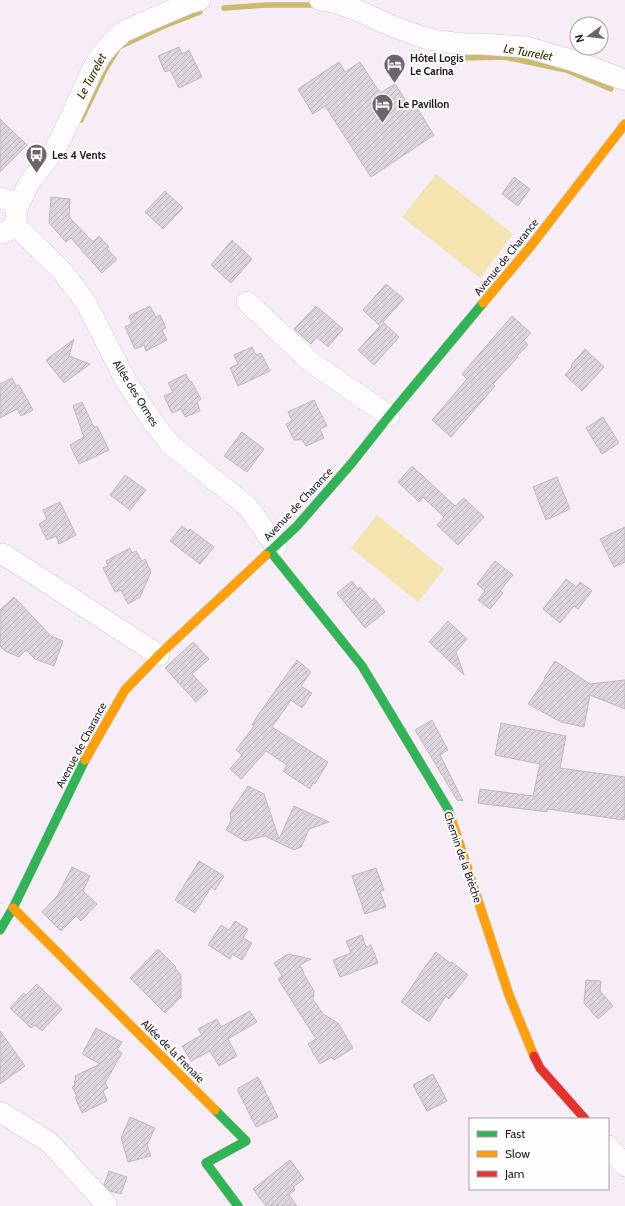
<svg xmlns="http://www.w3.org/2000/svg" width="625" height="1206" font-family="Cabin,sans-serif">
	<defs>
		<pattern id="building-hatch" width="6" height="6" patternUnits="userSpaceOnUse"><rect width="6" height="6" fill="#dcd5dc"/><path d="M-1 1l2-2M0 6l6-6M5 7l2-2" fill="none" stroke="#bcb6bc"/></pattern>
	</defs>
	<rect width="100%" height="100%" fill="#f7edf6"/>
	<path fill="#f4e4b0" d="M436 174 513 234 480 278 402 217Z
		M377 515 444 569 418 602 351 548Z"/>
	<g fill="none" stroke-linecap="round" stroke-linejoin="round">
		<path stroke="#ccba70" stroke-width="5.5" d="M224 8 266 5H314
			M462 58 505 57 566 70 611 89
			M81 120 105 70 119 47 164 26 200 12"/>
	</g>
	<path fill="url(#building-hatch)" stroke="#c1b9c0" d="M179 47 182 54 189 50 202 77 179 88 170 70 165 72 158 56Z
		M339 62 345 72 360 62 380 93 395 84 412 110 417 108 434 135 371 177 325 106 313 114 298 89Z
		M0 119 27 145 0 172Z
		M514 177 530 189 518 206 502 194Z
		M165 191 183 208 163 229 145 212Z
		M51 197 70 199 69 217 93 242 99 236 109 247 107 249 117 259 102 273 71 238 66 242 49 223Z
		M232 240 252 259 231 283 211 265Z
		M386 284 404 299 383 322 399 337 374 365 358 350 380 326 363 310Z
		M150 306 156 317 160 315 166 328 162 330 167 340 146 351 144 345 135 349 125 327 132 323 129 316Z
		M316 306 343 329 328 347 317 337 311 344 294 329Z
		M512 316 531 333 524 340 528 345 517 356 518 357 493 384 495 386 451 437 432 420 467 379 462 374Z
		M74 339 69 356 90 364 64 383 46 360Z
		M252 347 256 355 261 353 270 371 238 386 230 368 238 364 234 355Z
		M585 349 604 367 582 391 565 375 572 367 571 365Z
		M186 374 190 382 191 381 201 399 197 402 200 411 185 417 181 409 172 413 164 396 173 392 168 383Z
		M12 378 16 386 19 385 33 410 21 416 17 409 0 418V384Z
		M314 400 327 426 320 429 324 438 306 446 302 439 300 440H294L286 424 292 421 288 412Z
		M82 402 94 427 97 426 109 450 79 464 70 445 84 437 73 406Z
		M603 417 619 443 602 454 586 428Z
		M242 432 264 449 247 472 224 456Z
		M412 466 455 506 464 498 484 517 458 545 437 525 444 517 423 497 419 502 398 482Z
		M125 475 146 490 130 510 110 495Z
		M557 477 570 509 546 520 533 487Z
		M60 502 76 535 59 544 56 536 47 540 39 524 47 519 43 510Z
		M182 526 188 531 190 529 214 547 200 564 170 541Z
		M625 527V562L614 567 600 539Z
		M130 548 132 553 136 551 142 561 145 559 151 572 140 597 128 604 121 590 115 592 103 568 108 566 106 561Z
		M495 561 513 575 500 591 503 593 490 609 478 600 485 591 477 584Z
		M566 579 576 587 580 582 592 591 578 609 574 606 560 623 543 609Z
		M352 581 358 589 360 587 372 601 374 598 385 612 365 628 337 593Z
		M14 597 51 636 63 641 54 666 35 659 26 650 19 657 5 651 0 646V610Z
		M448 621 467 639 456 652 464 675 429 642Z
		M193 642 209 659 192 674 208 691 196 702 165 668Z
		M297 660 311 672 301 686 312 693 302 708 291 700 272 727 328 762 315 784 313 782 310 789 283 771 287 765 266 751 241 779 230 769 242 755 236 750 254 726 252 725 256 718Z
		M555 661 590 684 625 680V709L590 695 584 727 561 722 528 704 545 679 544 678Z
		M432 720 448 750 440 755 463 801 457 800 415 730Z
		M501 723 566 736 560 768 625 777V812L624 820 548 809 547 812 478 803 480 789 533 796 540 764 495 755Z
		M248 786 264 794 279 839 294 806 329 822 309 829 301 847 294 850 265 836 245 841 226 830 231 821 230 813Z
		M199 861 224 876 215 890 211 887 195 913 175 900Z
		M72 867 90 876 83 891 97 904 81 921 76 916 61 931 42 912 58 895Z
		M376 868 384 890 380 892 386 907 365 914 352 876Z
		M235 921 248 929 243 938 252 943 242 960 232 954 230 959 208 945 221 925 229 930Z
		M362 935 366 947 371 945 378 963 340 977 333 960 351 953 346 941Z
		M158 949 176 967 175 968 181 975V997L165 1013 130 978Z
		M436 952 450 963 452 962 468 975 449 999 446 996 429 1022 401 1002 419 976V975Z
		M288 954 311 959 300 965 304 973H303L314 991 313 999 323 1014 338 1023 353 1048 334 1060 332 1057 320 1064 308 1044 316 1039 278 979 282 976 274 963Z
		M586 980 601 981 600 991 613 1006 598 1019 584 1003Z
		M37 984 62 1009 42 1031 35 1025 31 1028 10 1008 24 993 26 995Z
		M250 1011 257 1022 228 1039 237 1056 219 1066 210 1051 191 1061 182 1046 202 1035 198 1029 217 1019 221 1027Z
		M96 1028 122 1042 117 1050 122 1053 105 1083 108 1088 103 1091 107 1101 82 1113 75 1097 77 1096 72 1087 75 1086 74 1081 76 1080 75 1076 100 1064 82 1054Z
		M0 1031 25 1066 0 1084Z
		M433 1074 447 1101 427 1111 413 1085Z
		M258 1077 278 1117 256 1127 237 1089Z
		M130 1117 155 1128 147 1145 151 1156 128 1162 121 1138Z
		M290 1160 304 1179 293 1187 295 1190 289 1195 297 1206H266L253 1189Z
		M109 1171 127 1177 121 1194 110 1191 104 1185Z"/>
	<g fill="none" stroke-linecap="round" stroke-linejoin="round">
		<defs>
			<path id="street" d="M320 0 334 2 361 12 392 26 422 37 438 41 463 44H482L526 47 574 61 625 80
				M0 198C22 200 22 231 0 233
				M16 210 29 183 52 154 62 136 91 73 100 56 111 43 123 32 140 24 189 3 200 0
				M14 224 63 272 86 303 126 381 152 421 171 445 248 507 276 546
				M247 302 311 362 389 416
				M3 554 159 655
				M0 1112 49 1142 106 1204 105 1206
				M608 1146 625 1166"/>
			<path id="fast" d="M270 551 362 666 448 809 450 815
				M266 555 297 526 351 464 389 416 483 303
				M0 930 13 908 85 760
				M215 1110 246 1141 206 1163 238 1206"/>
			<path id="slow" d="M483 303 530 247 625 124
				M85 760 125 690 159 655 266 555
				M450 815 509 995 534 1056
				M13 908 215 1110"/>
			<path id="jam" d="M534 1056 540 1068 585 1119"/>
		</defs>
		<use href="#street" stroke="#d0c9d0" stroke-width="22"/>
		<use href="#fast" stroke="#d0c9d0" stroke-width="10"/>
		<use href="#slow" stroke="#d0c9d0" stroke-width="10"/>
		<use href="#jam" stroke="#d0c9d0" stroke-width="10"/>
		<use href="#street" stroke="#fefcfe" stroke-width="21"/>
		<use href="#fast" stroke="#30b455" stroke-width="9"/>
		<use href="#slow" stroke="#ff9f0a" stroke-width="9"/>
		<use href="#jam" stroke="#e5322d" stroke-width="9"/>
	</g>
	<defs>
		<symbol id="hotel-pin" viewBox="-11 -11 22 30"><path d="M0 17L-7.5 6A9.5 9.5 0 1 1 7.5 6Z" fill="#6d656c" stroke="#fdfdfd"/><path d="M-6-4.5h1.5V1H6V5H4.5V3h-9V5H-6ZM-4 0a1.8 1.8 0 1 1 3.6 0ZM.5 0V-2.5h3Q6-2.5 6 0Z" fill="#fff"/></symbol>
		<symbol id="bus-pin" viewBox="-11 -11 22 30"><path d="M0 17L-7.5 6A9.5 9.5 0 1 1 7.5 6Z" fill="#6d656c" stroke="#fdfdfd"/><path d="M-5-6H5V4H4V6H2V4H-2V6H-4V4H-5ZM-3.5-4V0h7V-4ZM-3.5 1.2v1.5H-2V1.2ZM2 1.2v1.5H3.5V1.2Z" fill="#fff"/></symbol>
	</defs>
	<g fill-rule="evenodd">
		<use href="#hotel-pin" x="382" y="52" width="25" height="34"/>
		<use href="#hotel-pin" x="370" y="92" width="25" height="34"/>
		<use href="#bus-pin" x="24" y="142" width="25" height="34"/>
	</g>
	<g text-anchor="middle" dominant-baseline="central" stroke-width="4" stroke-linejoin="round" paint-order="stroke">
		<g font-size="11" font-weight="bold" fill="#231c22" stroke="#fdfdfd" text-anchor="start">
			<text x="410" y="58">Hôtel Logis<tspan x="410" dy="13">Le Carina</tspan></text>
			<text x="398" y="104">Le Pavillon</text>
			<text x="52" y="155">Les 4 Vents</text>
		</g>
		<g font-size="11" fill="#231c22" stroke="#fdfdfd">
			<text transform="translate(506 257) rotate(-51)">Avenue de Charance</text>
			<text transform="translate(136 393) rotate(58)">Allée des Ormes</text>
			<text transform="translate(298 504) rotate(-47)">Avenue de Charance</text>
			<text transform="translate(81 745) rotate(-62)">Avenue de Charance</text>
			<text transform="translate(463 857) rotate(71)">Chemin de la Brèche</text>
			<text transform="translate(173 1051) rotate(45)">Allée de la Frenaie</text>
		</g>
		<g font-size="12" font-style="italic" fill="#3a3102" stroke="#fdfdfd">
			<text transform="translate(528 52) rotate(10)">Le Turrelet</text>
			<text transform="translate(91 76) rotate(-62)">Le Turrelet</text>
		</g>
	</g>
	<rect x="469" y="1118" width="140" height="72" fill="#fdfdfd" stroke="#a6a3a5"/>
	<rect x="477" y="1131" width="20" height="6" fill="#30b455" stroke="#a6a3a5"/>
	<text x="505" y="1138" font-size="12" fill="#231c22">Fast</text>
	<rect x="477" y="1151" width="20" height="6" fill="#ff9f0a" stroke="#a6a3a5"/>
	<text x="505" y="1158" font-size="12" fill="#231c22">Slow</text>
	<rect x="477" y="1171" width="20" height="6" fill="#e5322d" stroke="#a6a3a5"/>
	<text x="505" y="1178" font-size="12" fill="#231c22">Jam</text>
	<g transform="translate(589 36) rotate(255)"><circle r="19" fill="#fdfdfd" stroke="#a6a3a5"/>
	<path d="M0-3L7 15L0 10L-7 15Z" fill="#6d656c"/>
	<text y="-6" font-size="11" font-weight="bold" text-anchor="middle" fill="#231c22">N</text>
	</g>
</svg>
